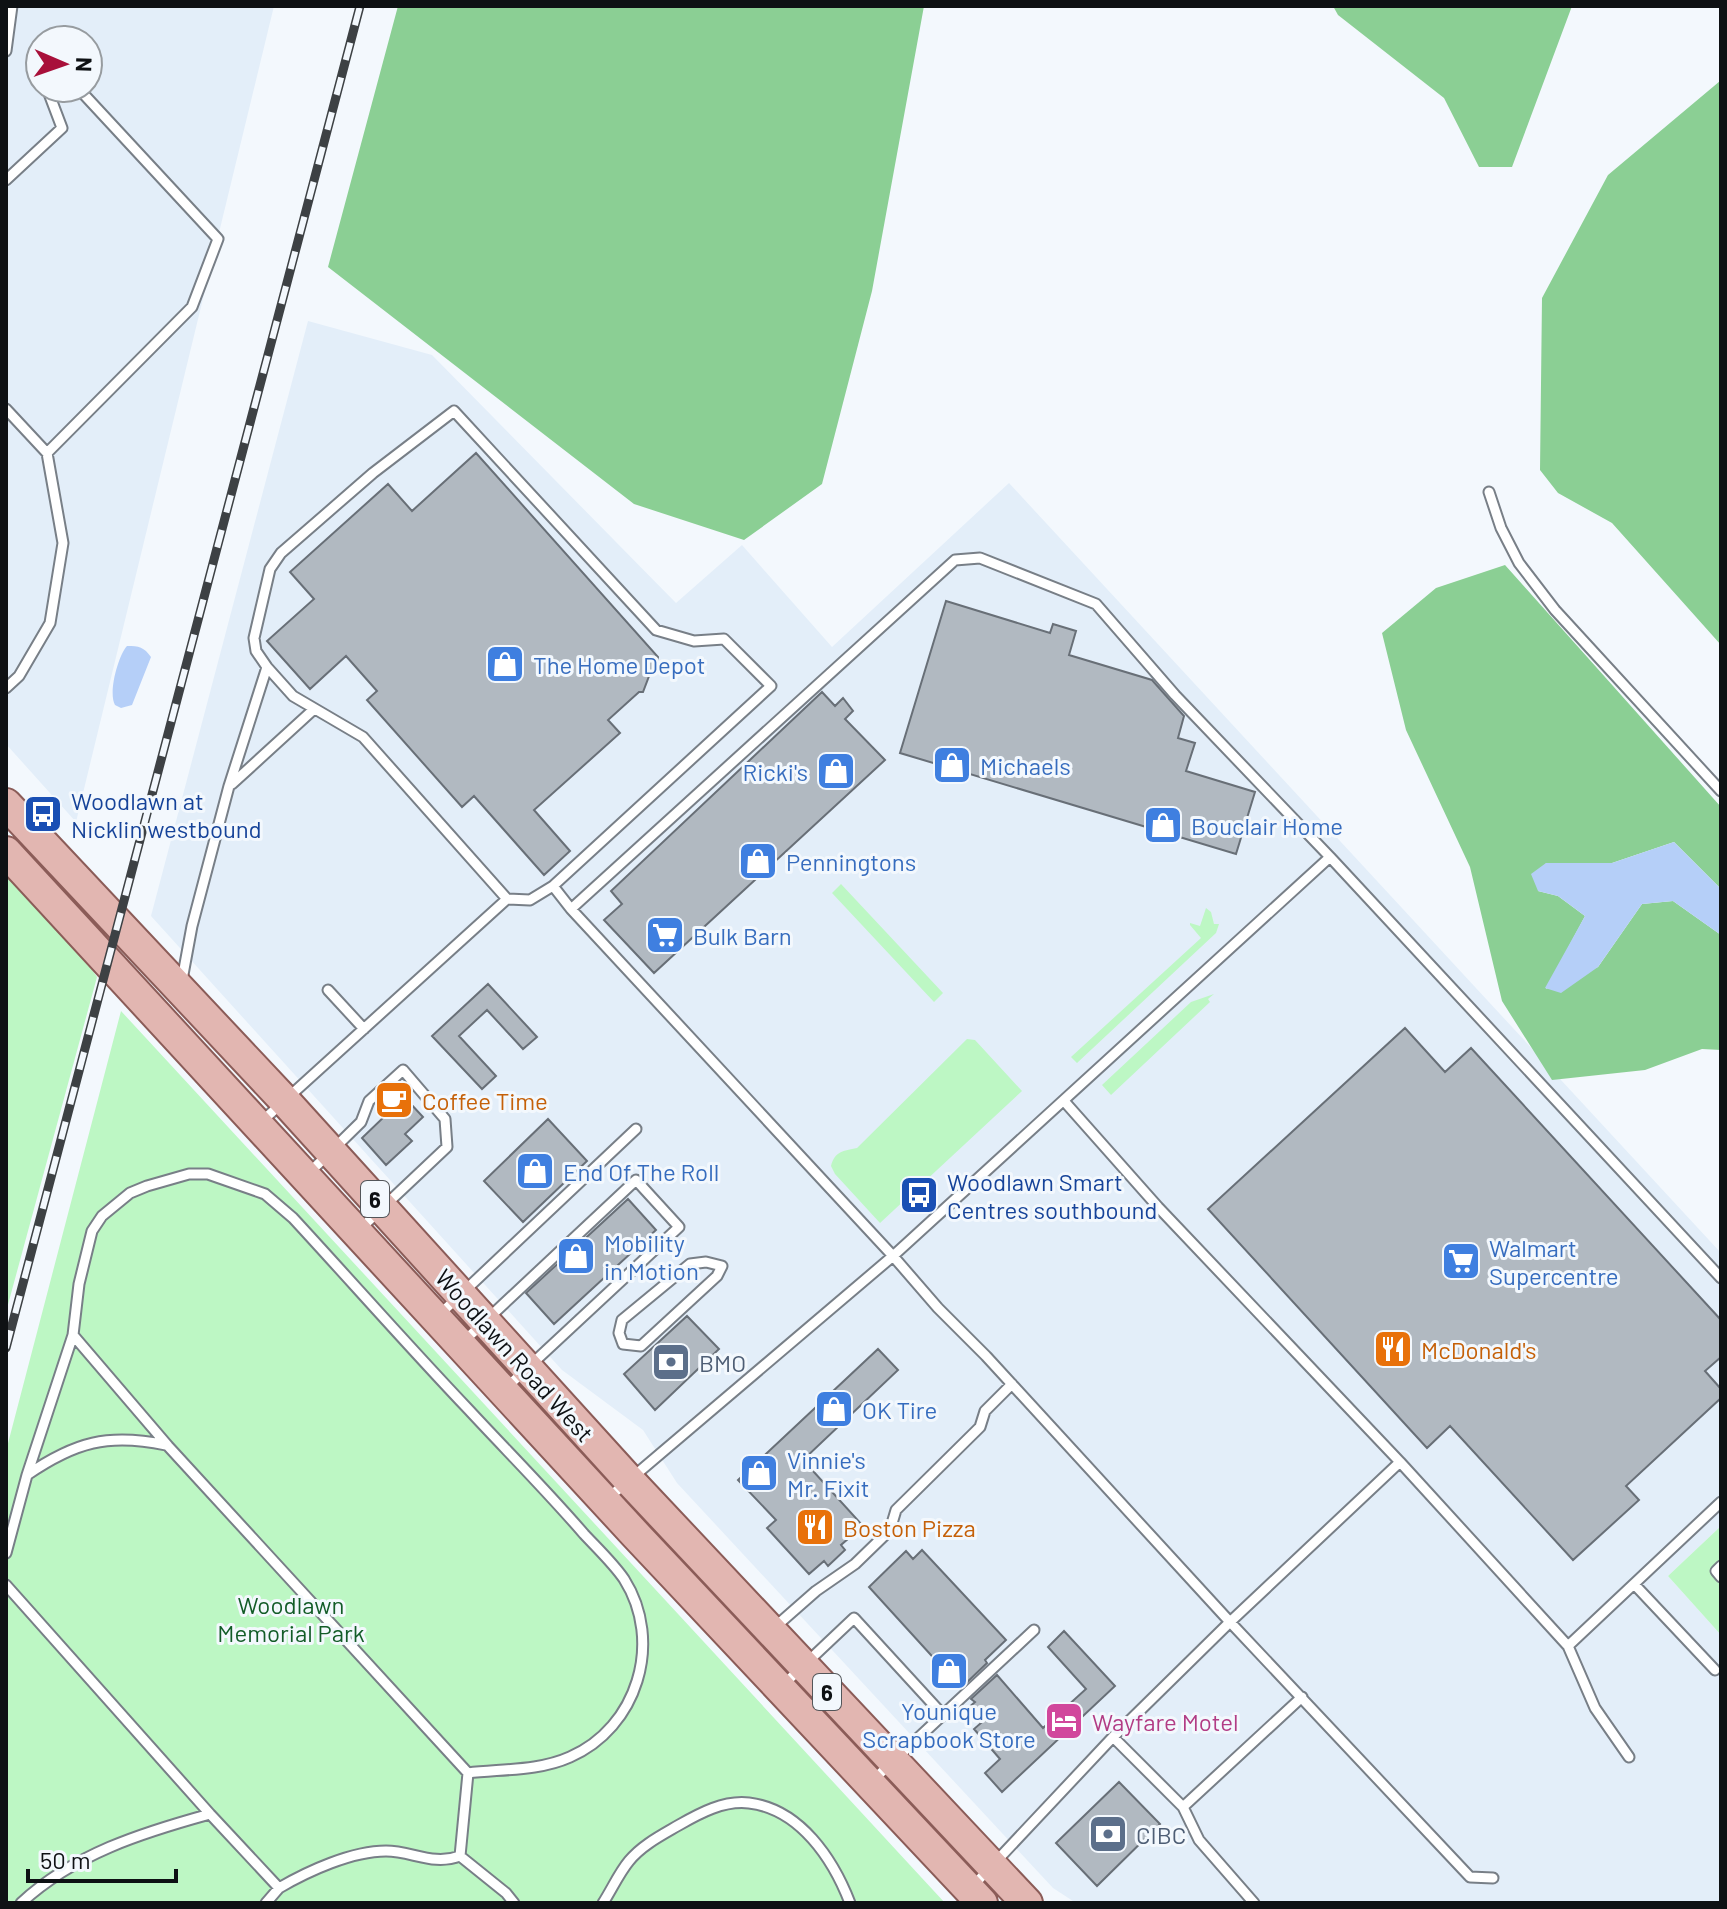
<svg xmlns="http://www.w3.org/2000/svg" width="1727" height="1909" font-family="Barlow,sans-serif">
	<rect width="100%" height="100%" fill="#f3f8fd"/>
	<path fill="#e3eef9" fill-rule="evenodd" d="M6 6H274L76 822 6 744ZM40 40H88V88H40Z
		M308 321 432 355 676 603 742 545 832 647 1009 483 1721 1253V1526L1668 1576 1721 1635V1903H1076L1053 1888 677 1483 643 1430 562 1370 151 916Z"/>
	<path fill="#bdf7c4" d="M6 871 91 962 92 970 97 977 6 1312Z
		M841 884 943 993 934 1002 832 893Z
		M1206 908 1211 912 1214 924H1219L1216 933 1077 1063 1071 1057 1201 938 1190 925V923L1200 926Z
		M1214 994 1208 999 1210 1002 1111 1095 1102 1085 1191 1002Z
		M121 1011 945 1903H6V1451Z
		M967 1039 975 1040 1022 1091 880 1223 835 1174 831 1166C835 1151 843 1151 857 1148Z
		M1721 1526V1635L1668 1576Z"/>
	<path fill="#8bcf94" d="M398 6H924L872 291 822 484 744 540 634 504 328 267Z
		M1333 6H1572L1512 167H1479L1444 98 1338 15Z
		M1721 75V645L1612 523 1558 493 1540 470 1542 298 1608 175 1720 81Z
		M1505 565 1721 807V889L1674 842 1612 863H1546L1538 891 1558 896 1585 916 1546 989 1598 967 1642 904 1673 901 1721 935V1050L1702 1049 1645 1070 1552 1080 1502 1001 1470 867 1406 730 1382 633 1436 588Z"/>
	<path fill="#b5cff8" d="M127 646C139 646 144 647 151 657L132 705 121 708 115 705C108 693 118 656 127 646Z
		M1674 842 1721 889V935L1673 901 1642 904 1598 967 1561 993 1545 988 1585 916 1558 896 1538 891 1531 874 1546 863H1612Z"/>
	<path fill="#b1b9c1" stroke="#686f77" stroke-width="2" d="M476 453 658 657 655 672 651 671 643 692H639L608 720 620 733 534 810 570 851 544 875 474 796 462 807 367 700 377 691 346 656 310 689 267 641 314 599 290 572 388 484 412 511Z
		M946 601 1050 633 1053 624 1076 631 1069 655 1152 680 1184 716 1178 738 1195 743 1186 771 1255 792 1236 854 900 753Z
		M822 692 835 706 843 698 853 711 845 719 885 760 654 973 604 920 622 904 611 891Z
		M488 984 537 1037 523 1049 487 1010 459 1036 496 1076 482 1089 432 1036Z
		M1405 1028 1445 1072 1471 1048 1721 1320V1357L1705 1371 1721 1389V1398L1626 1486 1639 1500 1573 1560 1450 1426 1427 1448 1208 1209Z
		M395 1087 423 1117 405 1134 412 1141 386 1165 362 1138 387 1114 377 1104Z
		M548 1119 587 1161 523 1222 484 1181Z
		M628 1199 656 1230 554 1324 526 1293Z
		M687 1316 719 1349 655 1410 624 1374Z
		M878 1349 898 1370 803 1460 863 1526 841 1545 845 1550 828 1566 824 1561 809 1574 767 1528 776 1520 738 1480Z
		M922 1550 1006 1640 985 1660 987 1663 961 1688 869 1587 906 1551 913 1559Z
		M1064 1631 1115 1686 1002 1792 985 1773 1000 1759 974 1729 981 1723 968 1708 975 1702 971 1699 997 1675 1043 1728 1086 1689 1048 1647Z
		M1119 1782 1160 1824 1097 1886 1056 1843Z"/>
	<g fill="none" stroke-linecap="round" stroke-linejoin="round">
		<defs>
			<path id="service" d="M6 51 12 6
				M6 180 62 128 48 91 51 88
				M6 409 47 453 63 543 50 623 19 676 6 688
				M454 411 656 630 694 641 724 639 771 686 553 886 530 900 507 899 363 737 293 696 267 667 256 651 254 638 270 569 281 553 373 473Z
				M47 453 192 307 218 239 78 88
				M1489 492 1501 528 1519 563 1555 610 1721 791
				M232 784 313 710
				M1330 857 1721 1278
				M553 886 571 909 893 1256 938 1308 986 1356 1230 1622 1400 1462 1158 1207 1064 1101
				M571 909 955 560 980 558 1096 604 1175 695 1330 857 893 1256 607 1499
				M182 980 192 926 229 786 267 667
				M328 990 364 1029
				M260 1123 507 899
				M310 1172 361 1122 369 1101 403 1070 445 1119 447 1147 359 1230
				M706 1262 722 1266 717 1276 641 1346 623 1344 619 1333 622 1320 690 1264Z
				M438 1316 636 1129
				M73 1335 168 1446 468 1773 460 1856 506 1893 514 1903
				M463 1342 636 1180 679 1227 506 1388
				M1400 1462 1568 1646 1595 1708 1629 1757
				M27 1475C75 1442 108 1433 166 1445
				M6 1553 27 1475 73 1335 79 1284 92 1231 102 1216 130 1193 147 1186 189 1174H208L265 1194 293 1218C352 1282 409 1347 469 1410 507 1451 547 1491 584 1534 597 1548 613 1563 624 1579 664 1642 637 1728 570 1757 539 1771 502 1769 468 1773
				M1721 1566 1716 1571 1721 1577
				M1634 1584 1715 1670
				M6 1585 210 1814 279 1888 266 1903
				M775 1627 816 1591 855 1564 890 1530 896 1510 980 1427 985 1411 1012 1384
				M1568 1646 1721 1502
				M782 1686 854 1618 942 1714
				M1113 1737 1183 1807 1199 1840 1254 1903
				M872 1781 1034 1630
				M1183 1807 1302 1697
				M972 1887 1113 1737 1230 1622 1470 1877 1493 1878
				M279 1888C308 1871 352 1851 386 1851 412 1851 433 1866 460 1856
				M21 1903C74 1854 141 1833 210 1814
				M603 1903C612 1889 619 1873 629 1861 642 1845 662 1835 679 1825 700 1813 724 1800 749 1803 800 1809 833 1859 850 1903"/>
			<path id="primary" d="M6 804 285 1101 628 1479 1027 1903
				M6 852 634 1533 982 1903"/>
		</defs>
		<use href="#service" stroke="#787f87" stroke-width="13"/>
		<use href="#primary" stroke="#8b5c58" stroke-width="34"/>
		<use href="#service" stroke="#fff" stroke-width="9"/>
		<use href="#primary" stroke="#e2b6b1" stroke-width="30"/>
		<defs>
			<path id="rail" d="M6 1348 360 6"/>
		</defs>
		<use href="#rail" stroke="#3d4144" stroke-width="9"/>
		<use href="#rail" stroke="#f3f8fd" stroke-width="6" stroke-dasharray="18" stroke-linecap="butt"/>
	</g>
	<defs>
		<symbol id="shop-square" viewBox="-11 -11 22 22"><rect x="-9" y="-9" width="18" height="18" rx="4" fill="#3f7fe0" stroke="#f3f8fd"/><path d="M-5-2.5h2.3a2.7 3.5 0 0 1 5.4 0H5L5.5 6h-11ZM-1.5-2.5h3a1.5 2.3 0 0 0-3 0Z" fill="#fff"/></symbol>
		<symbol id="bus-square" viewBox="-11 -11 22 22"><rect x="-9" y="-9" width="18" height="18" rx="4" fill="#1a4fb4" stroke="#f3f8fd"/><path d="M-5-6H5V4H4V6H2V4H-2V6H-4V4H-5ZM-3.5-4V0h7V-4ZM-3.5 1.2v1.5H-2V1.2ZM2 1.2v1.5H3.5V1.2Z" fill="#fff"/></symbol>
		<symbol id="supermarket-square" viewBox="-11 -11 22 22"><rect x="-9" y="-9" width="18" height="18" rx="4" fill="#3f7fe0" stroke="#f3f8fd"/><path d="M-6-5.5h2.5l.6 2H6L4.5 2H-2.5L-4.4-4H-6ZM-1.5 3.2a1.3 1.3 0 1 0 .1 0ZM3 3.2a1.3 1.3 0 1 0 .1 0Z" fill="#fff"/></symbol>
		<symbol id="cafe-square" viewBox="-11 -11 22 22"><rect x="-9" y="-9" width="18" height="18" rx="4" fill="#e8710a" stroke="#f3f8fd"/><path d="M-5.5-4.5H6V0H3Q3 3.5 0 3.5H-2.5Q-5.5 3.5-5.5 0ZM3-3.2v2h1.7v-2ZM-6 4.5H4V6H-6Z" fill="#fff"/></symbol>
		<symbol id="restaurant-square" viewBox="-11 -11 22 22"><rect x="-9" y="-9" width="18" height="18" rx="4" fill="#e8710a" stroke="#f3f8fd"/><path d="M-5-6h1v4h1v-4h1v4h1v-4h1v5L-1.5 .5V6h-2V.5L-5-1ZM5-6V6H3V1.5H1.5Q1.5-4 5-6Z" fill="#fff"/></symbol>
		<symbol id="bank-square" viewBox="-11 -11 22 22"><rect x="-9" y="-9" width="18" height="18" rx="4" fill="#5c6f8a" stroke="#f3f8fd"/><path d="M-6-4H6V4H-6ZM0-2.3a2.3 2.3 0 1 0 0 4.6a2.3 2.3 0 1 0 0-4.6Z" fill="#fff"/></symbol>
		<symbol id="hotel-square" viewBox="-11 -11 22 22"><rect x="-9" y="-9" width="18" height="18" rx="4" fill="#d1479c" stroke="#f3f8fd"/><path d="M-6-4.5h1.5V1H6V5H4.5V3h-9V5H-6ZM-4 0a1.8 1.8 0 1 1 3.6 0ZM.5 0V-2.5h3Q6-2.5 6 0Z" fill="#fff"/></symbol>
	</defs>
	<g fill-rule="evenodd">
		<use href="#shop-square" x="483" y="642" width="44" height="44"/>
		<use href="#shop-square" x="930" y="743" width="44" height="44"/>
		<use href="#shop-square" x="814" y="749" width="44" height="44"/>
		<use href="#bus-square" x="21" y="792" width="44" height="44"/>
		<use href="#shop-square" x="1141" y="803" width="44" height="44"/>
		<use href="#shop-square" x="736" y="839" width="44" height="44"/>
		<use href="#supermarket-square" x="643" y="913" width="44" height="44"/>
		<use href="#cafe-square" x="372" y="1078" width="44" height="44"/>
		<use href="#shop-square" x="513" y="1149" width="44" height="44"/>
		<use href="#bus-square" x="897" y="1173" width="44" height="44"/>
		<use href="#shop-square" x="554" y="1234" width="44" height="44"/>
		<use href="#supermarket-square" x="1439" y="1239" width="44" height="44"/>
		<use href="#restaurant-square" x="1371" y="1327" width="44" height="44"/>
		<use href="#bank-square" x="649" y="1340" width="44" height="44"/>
		<use href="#shop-square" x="812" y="1387" width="44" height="44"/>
		<use href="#shop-square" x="737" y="1451" width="44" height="44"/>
		<use href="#restaurant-square" x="793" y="1505" width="44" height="44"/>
		<use href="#shop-square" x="927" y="1649" width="44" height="44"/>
		<use href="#hotel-square" x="1042" y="1699" width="44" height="44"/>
		<use href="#bank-square" x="1086" y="1812" width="44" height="44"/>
	</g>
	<g text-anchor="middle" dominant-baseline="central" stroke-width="6" stroke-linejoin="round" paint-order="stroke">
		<g fill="#f3f8fd" stroke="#53565a" stroke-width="2">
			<rect x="361" y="1181" width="28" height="36" rx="6"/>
			<rect x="813" y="1674" width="28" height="36" rx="6"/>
		</g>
		<g font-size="22" font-weight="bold" fill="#0e1114">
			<text x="375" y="1199">6</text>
			<text x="827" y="1692">6</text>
		</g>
		<g font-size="24" fill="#366cbe" stroke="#f3f8fd" text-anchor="start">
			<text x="533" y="664">The Home Depot</text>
			<text x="980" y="765">Michaels</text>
			<text x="808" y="771" text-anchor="end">Ricki's</text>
			<text x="1191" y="825">Bouclair Home</text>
			<text x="786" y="861">Penningtons</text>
			<text x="693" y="935">Bulk Barn</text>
			<text x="563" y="1171">End Of The Roll</text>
			<text x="604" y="1242">Mobility<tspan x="604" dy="28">in Motion</tspan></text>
			<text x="1489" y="1247">Walmart<tspan x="1489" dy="28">Supercentre</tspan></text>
			<text x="862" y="1409">OK Tire</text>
			<text x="787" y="1459">Vinnie's<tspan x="787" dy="28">Mr. Fixit</tspan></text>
			<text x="949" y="1710" text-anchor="middle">Younique<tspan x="949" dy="28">Scrapbook Store</tspan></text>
		</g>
		<g font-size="24" fill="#164399" stroke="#f3f8fd" text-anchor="start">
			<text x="71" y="800">Woodlawn at<tspan x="71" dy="28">Nicklin westbound</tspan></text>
			<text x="947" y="1181">Woodlawn Smart<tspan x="947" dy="28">Centres southbound</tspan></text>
		</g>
		<g font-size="24" fill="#c56008" stroke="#f3f8fd" text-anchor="start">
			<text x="422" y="1100">Coffee Time</text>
			<text x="1421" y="1349">McDonald's</text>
			<text x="843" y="1527">Boston Pizza</text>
		</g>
		<g font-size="24" fill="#0e1114" stroke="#f3f8fd">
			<text transform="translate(515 1355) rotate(48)">Woodlawn Road West</text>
		</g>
		<g font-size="24" fill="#4e5e75" stroke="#f3f8fd" text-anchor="start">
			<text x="699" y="1362">BMO</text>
			<text x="1136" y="1834">CIBC</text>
		</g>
		<g font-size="24" fill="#125c27" stroke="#f3f8fd">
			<text x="291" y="1604">Woodlawn<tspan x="291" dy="28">Memorial Park</tspan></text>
		</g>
		<g font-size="24" fill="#b23c85" stroke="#f3f8fd" text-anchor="start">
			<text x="1092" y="1721">Wayfare Motel</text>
		</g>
	</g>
	<rect width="1727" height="1909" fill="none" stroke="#0e1114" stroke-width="16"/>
	<g transform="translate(64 64) rotate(92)"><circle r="38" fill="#f3f8fd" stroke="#979ca0" stroke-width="2"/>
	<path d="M0-6L14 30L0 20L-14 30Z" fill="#a8103a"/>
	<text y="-12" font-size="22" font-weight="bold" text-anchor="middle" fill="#0e1114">N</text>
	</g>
	<path d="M28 1869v12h148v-12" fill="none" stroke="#0e1114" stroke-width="4"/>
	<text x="40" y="1869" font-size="24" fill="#0e1114" stroke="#f3f8fd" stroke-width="6" paint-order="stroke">50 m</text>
</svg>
